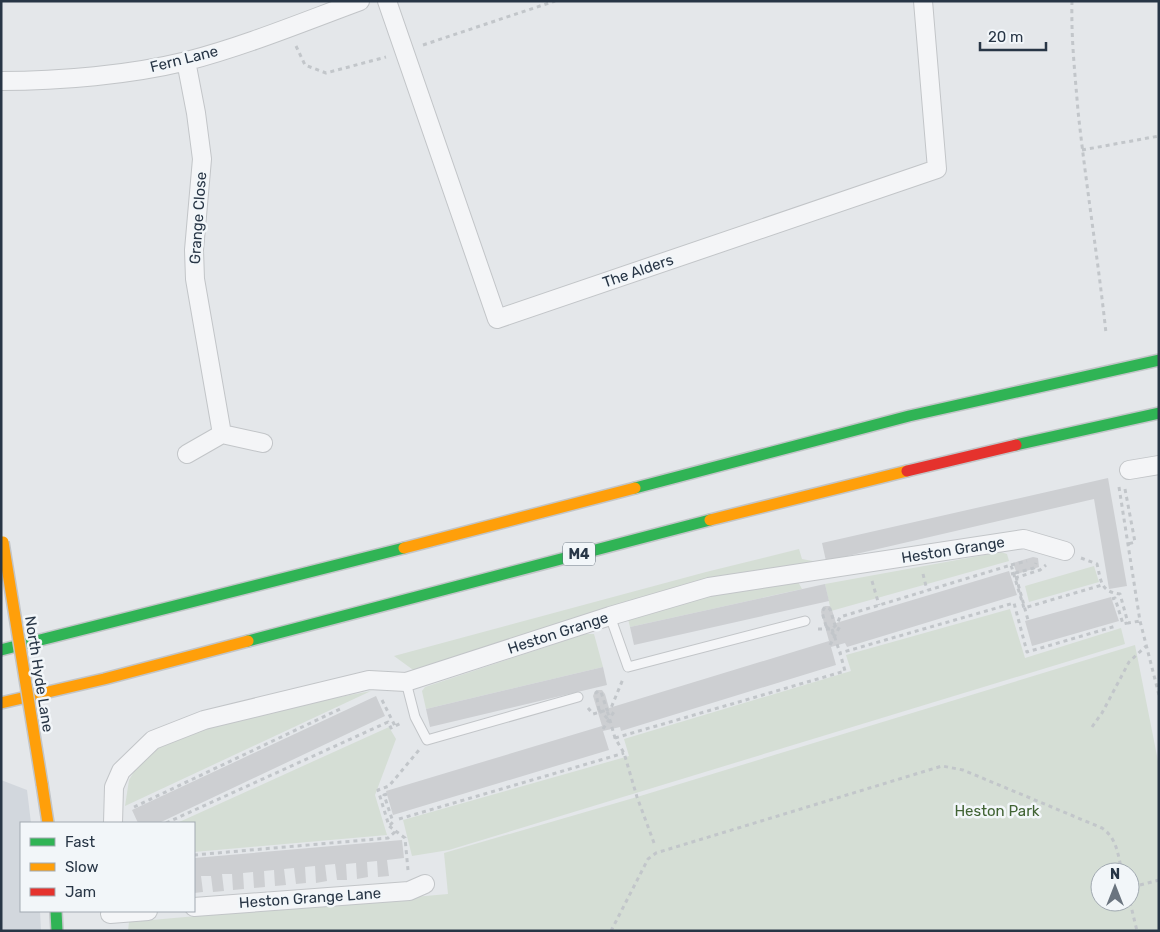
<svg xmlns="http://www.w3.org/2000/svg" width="1160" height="932" font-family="Rubik,sans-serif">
	<rect width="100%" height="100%" fill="#e4e7ea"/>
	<path fill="#d2d7dd" d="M1 780 27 790 31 823H21V911H40L41 931H1Z"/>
	<path fill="#d5ded5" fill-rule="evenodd" d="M799 549 802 559 818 562 416 672 394 656 706 572Z
		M1001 552 1007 554 1009 561 831 611 825 584Z
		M1094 566 1099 582 1029 602 1025 586Z
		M796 578 802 589 630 627 627 615 694 597Z
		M1010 609 1025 658 1121 628 1125 644 449 850 412 856 403 820 629 756 624 739 851 671 846 655Z
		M585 634H594L603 667 426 709 422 691 425 687Z
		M1135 645 1159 766V931H128L129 922 448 894 444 853 637 797ZM1100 872H1130V902H1100Z
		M371 691 125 806 129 780 138 765 158 747 177 736 277 709Z
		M389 727 396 739 375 795 387 835 194 852V823H177Z"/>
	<path fill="#cdcfd2" d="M1108 478 1127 586 1109 589 1094 499 826 561 822 543Z
		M1033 557 1038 558 1039 567 1017 574 1013 563Z
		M1009 571 1017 595 847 647 845 643 831 647 836 665 621 731 620 727 603 731 609 750 393 815 386 791 602 726 593 696 595 691 598 690H602L605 694 609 708 829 641 821 612 822 608 825 606H830L832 610 836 623Z
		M825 584 829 601 634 645 630 627Z
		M1111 597 1119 621 1032 646 1025 621Z
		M603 667 607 685 430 727 426 709Z
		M376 696 385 716 159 823H138L132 810Z
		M402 840 404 858 387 860 389 876 378 877 377 861 367 862 368 877 357 879 356 863 346 864 347 880H337L335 864 325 865 327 881 316 883 315 866 305 867 306 883 296 884 294 868 284 869 286 885 275 886 274 870 264 871 265 887 254 888 253 872 243 873 244 889 233 890 232 874H222L224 891 213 892 211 876H201L203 892 194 893V858Z"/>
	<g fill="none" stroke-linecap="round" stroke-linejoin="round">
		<defs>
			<path id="lane" d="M610 616 628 667 805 621
				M406 682 415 717 427 740 578 697"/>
			<path id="street" d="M387 1 497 319 937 169 923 1
				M186 61 196 113 202 159 194 250 195 279 222 434
				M1 81C60 81 130 75 187 61 245 46 303 22 360 1
				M187 454 222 434 263 443
				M1129 470 1159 465
				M113 823 114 787 121 771 153 740 204 720 369 680 406 682 610 616 709 587 1024 539 1065 551
				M194 907 409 891 425 884
				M110 914 148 911"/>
			<path id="fast" d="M1016 445 1159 413
				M635 488 909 416 1159 360
				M248 641 710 520
				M1 650 404 548
				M56 911 57 931"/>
			<path id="slow" d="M710 520 907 471
				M404 548 635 488
				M1 703 104 679 248 641
				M42 784 48 823"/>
			<path id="jam" d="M907 471 1016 445"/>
		</defs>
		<use href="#lane" stroke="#c2c5c8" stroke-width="11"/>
		<use href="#street" stroke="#c2c5c8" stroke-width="20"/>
		<use href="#fast" stroke="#c2c5c8" stroke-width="14"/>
		<use href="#slow" stroke="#c2c5c8" stroke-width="14"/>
		<use href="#jam" stroke="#c2c5c8" stroke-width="14"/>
		<path stroke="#c2c6ca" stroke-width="3" stroke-dasharray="4 4" stroke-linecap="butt" d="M1072 1C1071 39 1075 73 1078 111 1086 185 1098 259 1106 333
			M423 45 555 1
			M296 46 305 65 326 73 386 57
			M1082 150 1159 136
			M1119 487 1140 621 1159 695
			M1125 489 1135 542 1128 544
			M1081 558 1097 564C1101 580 1100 592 1120 594L1128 623 1140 621
			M1011 565 1027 561
			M1015 573 1034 568 1036 563
			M923 574 927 590
			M1015 578 1040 570 1046 565
			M872 581 879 605
			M1112 599 1115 598 1123 624 1127 623
			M826 626 822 612 825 607 830 609 835 625
			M818 629H832L837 624 840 617 1011 565 1024 608 1102 585
			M832 629 840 653
			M382 700 395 726
			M588 708 593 714 607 710 615 738 624 753 637 797 654 843
			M599 710 596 693 598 691 601 692 607 710 611 708 623 679
			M1092 727 1102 713 1129 662 1146 646
			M615 738 845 671 840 653 1014 603 1027 652 1116 626
			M387 794 384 795 393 822 389 826
			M134 807 340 709
			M399 819 624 753
			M166 823 388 722 391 728 401 723
			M194 855 388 838 396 831
			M408 870 405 838 389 826 378 790 389 786 419 750
			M1140 885 1159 880
			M1130 902 1137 931
			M611 931 648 859 656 853 942 766 963 770 1102 828C1117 838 1118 855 1122 872"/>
		<use href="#lane" stroke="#f4f5f7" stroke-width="9"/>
		<use href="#street" stroke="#f4f5f7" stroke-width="18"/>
		<use href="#fast" stroke="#30b455" stroke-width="11"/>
		<use href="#slow" stroke="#ff9f0a" stroke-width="11"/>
		<use href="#jam" stroke="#e5322d" stroke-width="11"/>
		<defs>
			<path id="slow-bridge" d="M3 542 42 784"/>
		</defs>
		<use href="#slow-bridge" stroke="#c2c5c8" stroke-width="14" stroke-linecap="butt"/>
		<path stroke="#c2c6ca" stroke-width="3" stroke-dasharray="4 4" stroke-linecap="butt" d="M1011 574 1015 573 1028 620
			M826 626 834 635
			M830 645 840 626
			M599 710 609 720
			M603 729 615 710"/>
		<use href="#slow-bridge" stroke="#ff9f0a" stroke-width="11"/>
	</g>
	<g text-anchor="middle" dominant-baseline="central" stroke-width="5" stroke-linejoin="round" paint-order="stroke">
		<rect fill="#f2f6f9" stroke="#65707c" stroke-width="1" x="563" y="542.5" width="32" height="23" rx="4"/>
		<g font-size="14" font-weight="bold" fill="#283646">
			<text x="579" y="554">M4</text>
		</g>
		<g font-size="15" fill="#283646" stroke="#f2f6f9">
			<text transform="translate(184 59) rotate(-14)">Fern Lane</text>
			<text transform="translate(198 218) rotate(-86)">Grange Close</text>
			<text transform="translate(638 271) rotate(-19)">The Alders</text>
			<text transform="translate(953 550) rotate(-9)">Heston Grange</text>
			<text transform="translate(558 633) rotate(-18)">Heston Grange</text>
			<text transform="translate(39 674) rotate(81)">North Hyde Lane</text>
			<text transform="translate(310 898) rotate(-4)">Heston Grange Lane</text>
		</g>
		<g font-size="15" fill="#416334" stroke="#f2f6f9">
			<text x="997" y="811">Heston Park</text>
		</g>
	</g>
	<rect width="1160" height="932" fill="none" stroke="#283646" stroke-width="5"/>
	<rect x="20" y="822" width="175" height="90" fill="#f2f6f9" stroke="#a1a9b1"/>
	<rect x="30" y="838" width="25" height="8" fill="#30b455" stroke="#a1a9b1"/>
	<text x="65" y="847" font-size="15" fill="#283646">Fast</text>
	<rect x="30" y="863" width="25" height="8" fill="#ff9f0a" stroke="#a1a9b1"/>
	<text x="65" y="872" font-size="15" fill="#283646">Slow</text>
	<rect x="30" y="888" width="25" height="8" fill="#e5322d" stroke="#a1a9b1"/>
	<text x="65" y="897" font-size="15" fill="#283646">Jam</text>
	<g transform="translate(1115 887)"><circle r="24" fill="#f2f6f9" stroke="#a1a9b1"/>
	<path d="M0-4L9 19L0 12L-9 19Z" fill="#6a747f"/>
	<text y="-8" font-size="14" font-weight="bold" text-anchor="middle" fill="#283646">N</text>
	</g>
	<path d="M980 42v8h66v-8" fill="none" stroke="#283646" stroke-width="2.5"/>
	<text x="988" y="42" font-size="15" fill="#283646" stroke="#f2f6f9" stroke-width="4" paint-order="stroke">20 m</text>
</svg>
